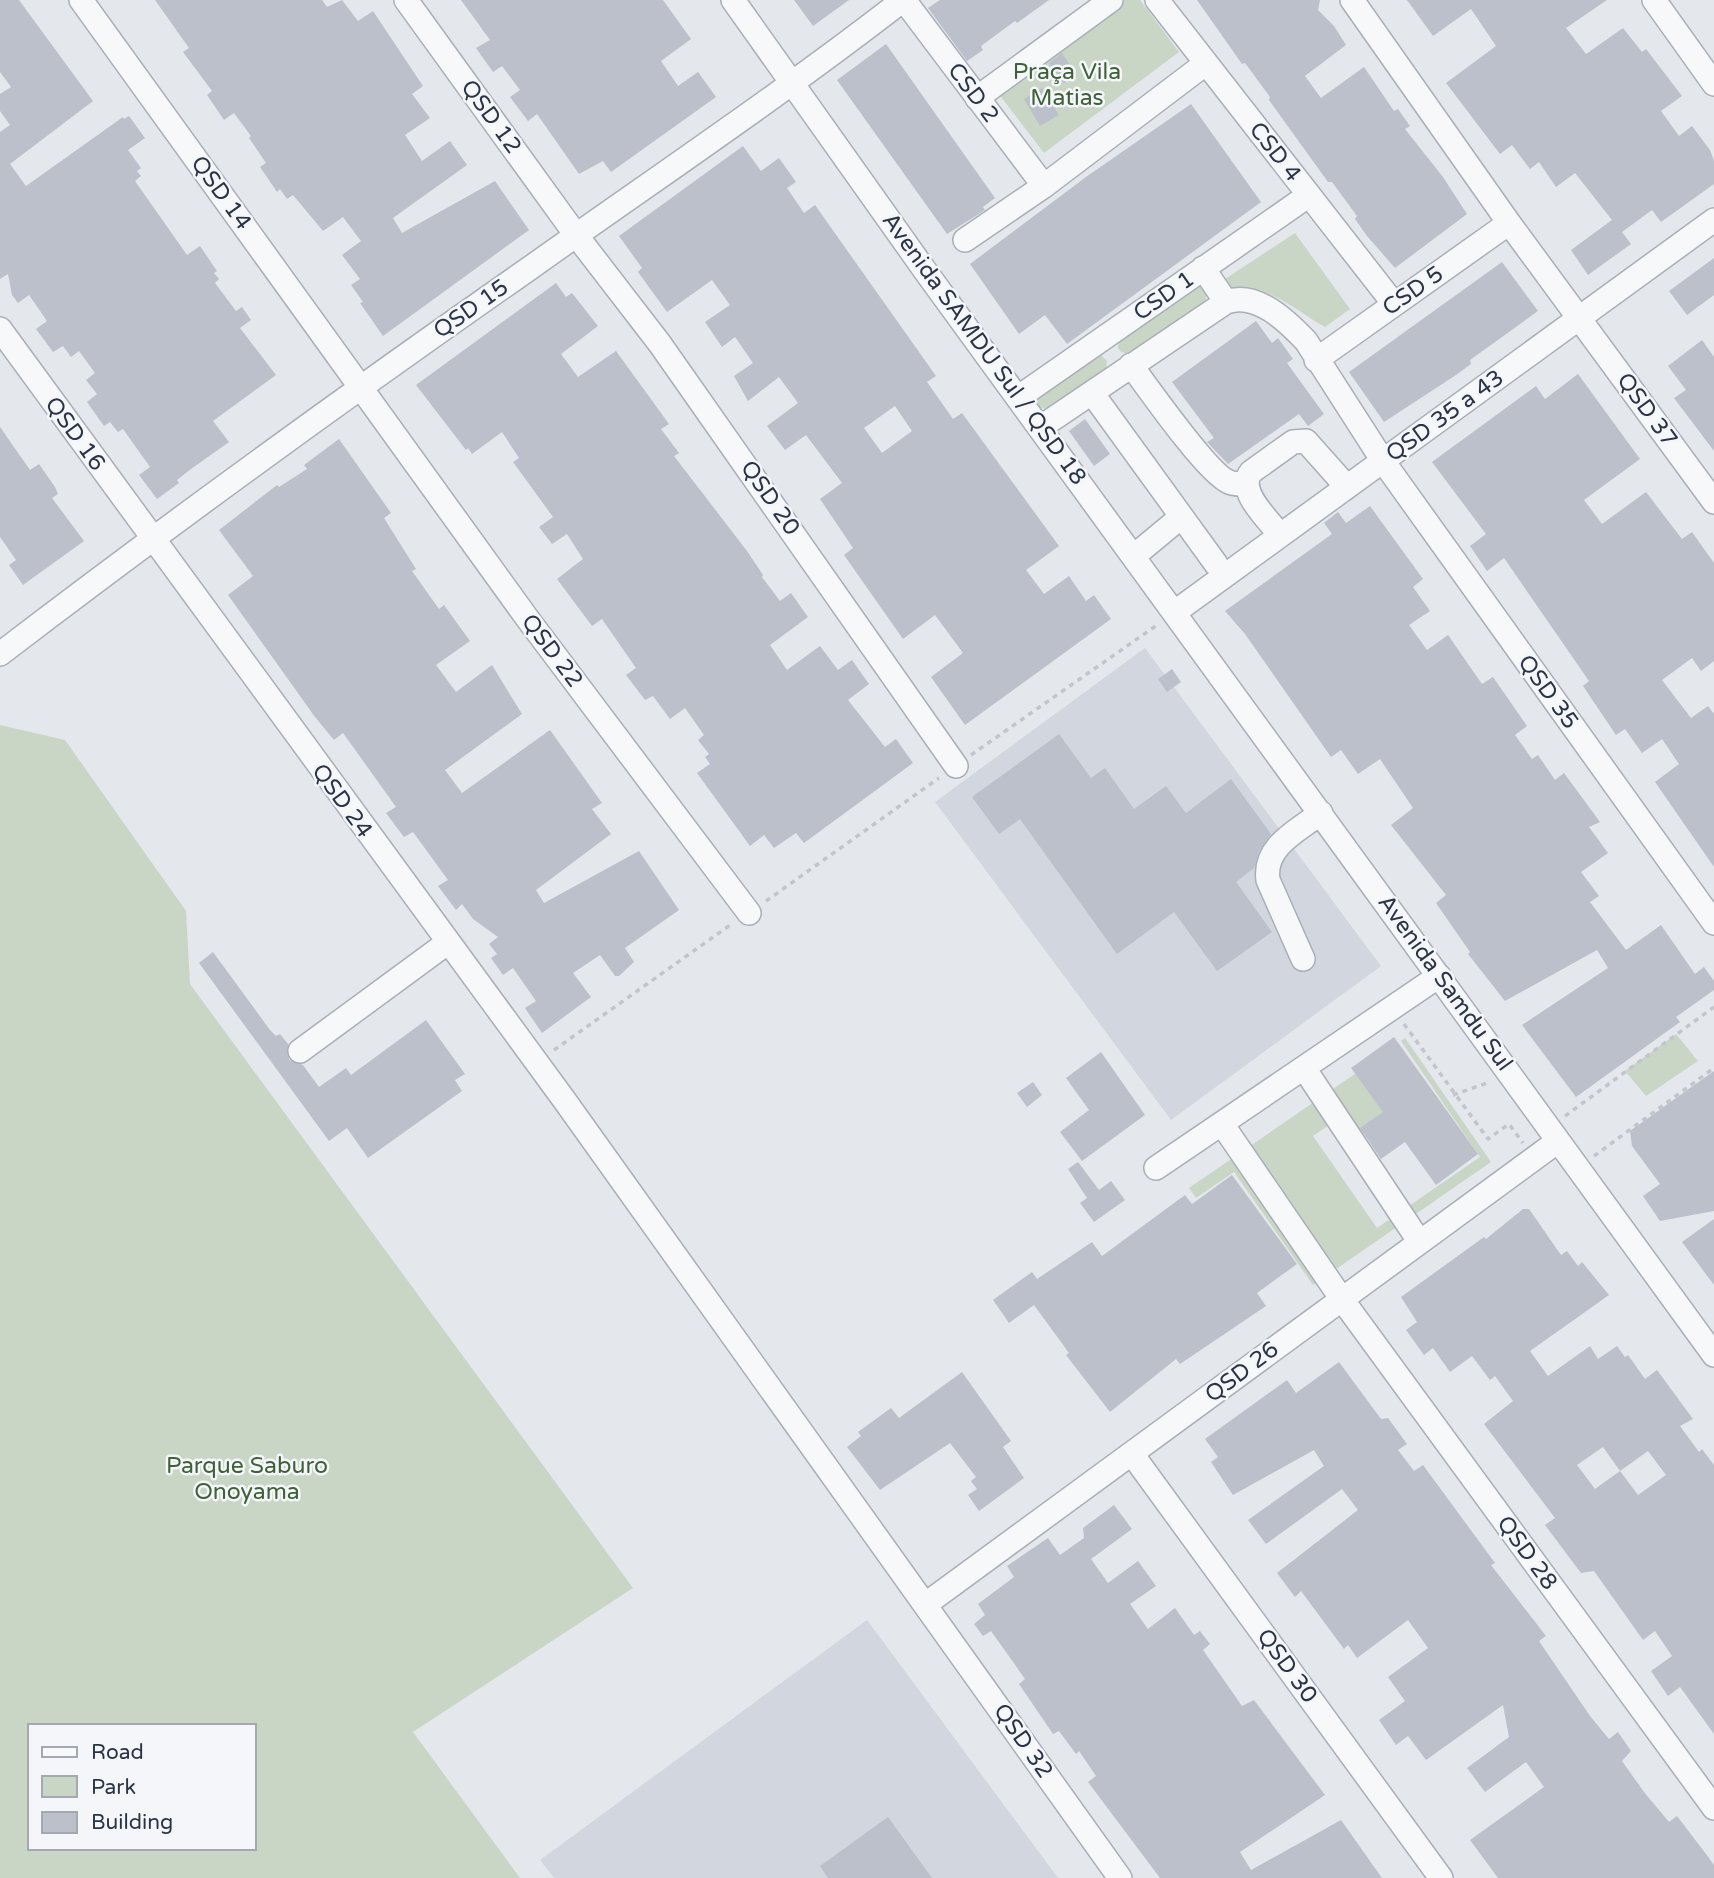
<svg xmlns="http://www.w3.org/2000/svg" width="1714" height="1878" font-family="'Varela Round',sans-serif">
	<rect width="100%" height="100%" fill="#e4e7ec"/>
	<path fill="#d2d6de" d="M1145 648 1381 966 1171 1120 935 802Z
		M867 1620 1058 1878H554L540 1860Z"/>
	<path fill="#c9d6c5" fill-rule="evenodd" d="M1113 0H1140L1179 52 1044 153 995 89Z
		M1295 233 1350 309 1325 327C1295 310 1263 280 1228 289L1222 281Z
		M1194 286H1199L1207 292 1205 302 1130 354 1121 352 1118 348 1119 338Z
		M1100 354 1107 361 1106 370 1050 409 1040 408 1036 398Z
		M0 725 65 740 186 911 190 984 633 1588 413 1732 520 1878H0ZM30 1726H254V1848H30Z
		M1676 1034 1698 1061 1646 1096 1625 1071Z
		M1405 1038 1491 1162 1313 1285 1234 1172 1196 1198 1189 1188 1359 1071 1390 1115 1361 1135 1346 1113 1313 1136 1377 1228 1480 1157 1401 1041Z"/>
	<path fill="#bbc0ca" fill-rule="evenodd" d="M0 0H19L93 101 10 164 26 186 123 117 124 119 129 116 145 138 128 150 141 168 137 171 141 176 135 181 187 255 200 246 217 271 214 273 219 279 215 283 236 311 242 307 251 320 240 328 276 375 213 421 229 442 191 469 177 480 179 483 157 499 139 475 150 467 123 429 118 432 110 422 104 426 87 402 97 394 86 380 95 373 79 351 71 357 63 346 53 352 36 329 47 321 29 295 18 303 12 295 8 274 0 279V132L10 125 0 111V94L11 87 0 72Z
		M155 0H322L327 7 342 0 358 21 373 11 423 86 412 94 430 118 405 135 422 161 450 141 467 165 393 218 402 233 495 181 529 230 383 336 360 303 363 302 351 285 360 279 342 255 361 241 343 217 323 231 293 195 287 199 280 189 277 192 260 167 266 163 249 138 251 136 234 113 224 120 207 95 212 91 183 52 189 48Z
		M461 0H663L691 39 661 61 678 86 698 72 716 97 611 172 603 161 579 174 537 114 528 121 510 97 520 90 502 66 493 72 476 48 490 40Z
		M794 0H849L813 26Z
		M940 0H1049L1017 23 1015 21 981 46 983 50 967 61 928 8Z
		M1197 0H1320L1318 10 1334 26 1346 45 1305 76 1321 98 1364 67 1394 111 1398 109 1410 126 1405 129 1443 177 1467 214 1395 268 1367 236 1355 219 1357 216 1332 182H1328L1269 100 1270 97 1245 63 1242 64Z
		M1407 0H1607L1566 28 1586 54 1623 28 1642 52 1646 49 1682 96 1661 111 1679 136 1692 126 1710 150 1714 161V184L1661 222 1652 210 1622 232 1631 244 1588 275 1571 250 1612 220 1575 173 1556 187 1539 162 1530 169 1512 145 1500 154 1446 83 1496 46 1471 9 1433 36Z
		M886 44 995 198 983 207 985 210 947 234 837 80Z
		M1062 53 1076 74 1064 83 1049 63Z
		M1042 88 1059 115 1040 126 1024 99Z
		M1191 104 1261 202 1067 344 1045 315 1019 334 970 264 1086 177Z
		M743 146 761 171 779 158 796 182 787 188 804 213 815 205 936 376 927 382 953 419 962 413 1059 546 1026 570 1044 594 1069 576 1086 601 1094 595 1111 619 965 725 931 677 963 653 935 615 903 639 844 555 853 548 820 499 842 483 806 435 785 450 767 426 798 403 779 377 748 401 734 376 753 363 735 337 722 347 705 322 730 305 712 280 667 312 638 272 642 268 619 236ZM895 406 912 431 882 453 864 428Z
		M1714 258V295L1687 315 1669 291Z
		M1502 262 1538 311 1470 360 1471 364 1456 375 1384 422 1349 372Z
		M556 283 566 297 572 293 598 326 561 354 578 377 616 351 669 424 661 429 679 453 674 456 747 551 763 575 762 577 780 601 791 593 808 617 770 645 787 670 820 646 838 670 852 660 869 684 848 700 885 747 896 739 913 763 804 843 796 833 774 848 764 835 750 846 697 773 710 764 705 757 709 754 698 740 704 735 685 708 670 719 653 696 645 700 626 675 636 668 602 619 592 626 557 579 583 559 567 534 552 544 539 527 553 517 513 462 519 458 502 432 472 454 468 448 466 450 416 385Z
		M1256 321 1272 343 1278 338 1293 359 1287 363 1324 414 1308 426 1299 414 1228 464 1207 442 1214 438 1172 382Z
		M1702 340 1714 357V451L1674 398 1686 390 1668 366Z
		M1578 374 1640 459 1584 500 1602 524 1646 492 1682 539 1692 532 1714 563V661L1701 671 1692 658 1662 680 1691 718 1708 706 1714 714V867L1655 782 1679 764 1662 739 1642 753 1625 729 1616 735 1583 686 1589 681 1504 558 1487 571 1470 546 1486 534 1432 462 1536 386 1545 399Z
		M1085 419 1110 454 1094 466 1069 431Z
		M0 427 30 470 39 464 55 487 58 494 52 498 84 541 23 585 9 565 16 560 0 537Z
		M339 439 391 513 384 518 416 569 412 571 439 609 444 605 470 641 436 665 456 692 492 665 522 714 445 770 462 793 550 730 602 803 592 809 611 834 536 890 544 903 639 851 679 910 625 948 634 962 619 976H615L600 955 573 973 591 997 542 1033 525 1008 536 1001 513 968 503 975 491 958 497 954 489 944 498 937 473 919 462 904 456 910 438 886 448 880 413 832 404 837 386 813 396 807 361 758 343 733 334 740 315 717 228 595 253 576 219 530 277 485 279 487 307 469 304 465Z
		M1370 506 1423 579 1413 587 1430 611 1409 625 1427 650 1448 635 1482 684 1493 677 1527 726 1515 735 1532 759 1538 755 1555 780 1564 773 1600 822 1589 827 1608 853 1581 872 1599 896 1590 902 1626 950 1661 925 1695 974 1704 967 1714 981V990L1676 1017 1680 1022 1576 1097 1522 1025 1608 968 1597 950 1505 1001 1468 954 1470 952 1436 903 1446 895 1391 825 1413 808 1380 759 1358 774 1341 750 1331 757 1245 634 1225 611 1332 534 1324 523 1338 512 1346 523Z
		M1172 669 1181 682 1167 692 1158 679Z
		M1059 734 1091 778 1105 768 1134 809 1166 786 1186 813 1231 779 1271 834 1259 851 1254 868 1236 882 1272 932 1217 971 1174 912 1117 954 1020 819 999 834 972 797Z
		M213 952 270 1030 276 1036 280 1034 288 1044 289 1060 303 1065 319 1087 346 1068 351 1075 426 1020 465 1074 455 1080 462 1091 368 1158 347 1128 329 1141 199 963Z
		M1394 1037 1478 1154 1436 1185 1405 1142 1381 1159 1360 1128 1383 1112 1351 1068Z
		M1101 1052 1145 1115 1082 1161 1060 1132 1089 1110 1066 1078Z
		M1714 1071V1211L1660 1221 1643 1196 1660 1184 1632 1146 1630 1131Z
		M1033 1082 1042 1095 1027 1107 1017 1093Z
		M1078 1162 1099 1190 1111 1181 1125 1200 1094 1222 1080 1203 1087 1198 1068 1169Z
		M1232 1175 1297 1264 1257 1293 1266 1306 1180 1364 1176 1359 1110 1412 1066 1355 1069 1353 1034 1305 1009 1323 993 1300 1032 1272 1037 1279 1092 1242 1102 1256 1185 1195 1192 1204Z
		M1523 1209H1529L1561 1255 1567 1251 1578 1266 1582 1262 1609 1295 1530 1351 1548 1376 1590 1346 1598 1359 1617 1346 1625 1357 1628 1355 1645 1379 1657 1370 1693 1419 1680 1426 1699 1452 1702 1449 1714 1465V1734L1680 1687 1668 1696 1651 1671 1672 1656 1655 1631 1643 1640 1594 1571 1581 1573 1545 1525 1555 1518 1484 1424 1513 1401 1495 1376 1490 1380 1472 1356 1450 1372 1433 1348 1424 1355 1406 1330 1417 1322 1401 1297 1484 1237 1486 1239ZM1603 1447 1620 1471 1595 1489 1577 1465ZM1648 1451 1666 1475 1638 1495 1620 1471Z
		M1714 1219V1285L1682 1242Z
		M1339 1362 1381 1419 1388 1418 1407 1444 1398 1450 1414 1471 1423 1465 1495 1563 1491 1565 1546 1636 1539 1641 1590 1716 1609 1739 1618 1732 1631 1751 1622 1761 1644 1792 1669 1822 1677 1816 1706 1854 1714 1865V1878H1498L1470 1840 1544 1787 1526 1762 1485 1792 1467 1768 1509 1737 1503 1705 1426 1760 1408 1736 1396 1745 1379 1720 1405 1701 1388 1677 1428 1648 1408 1620 1357 1658 1348 1645 1344 1649 1301 1591 1295 1597 1277 1573 1358 1510 1342 1489 1266 1544 1248 1520 1324 1466 1314 1450 1233 1495 1211 1462 1218 1457 1205 1439 1287 1380 1296 1393Z
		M962 1372 1011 1441 1003 1447 1024 1478 979 1511 968 1495 977 1489 971 1481 976 1477 950 1443 880 1490 847 1447 861 1436 858 1432 891 1408 899 1418Z
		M1114 1505 1132 1529 1091 1559 1108 1583 1138 1561 1156 1586 1130 1604 1148 1629 1175 1608 1194 1635 1200 1631 1210 1644 1203 1650 1242 1706 1254 1700 1325 1795 1240 1852 1251 1870 1341 1820 1382 1878H1160L1088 1782 1096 1776 1079 1751 1076 1754 1059 1731 1053 1734 1019 1684 1025 1679 991 1631 983 1636 974 1624 985 1615 978 1604 1014 1577 1007 1566 1048 1538 1060 1555 1084 1538 1083 1528Z
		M888 1817 932 1878H828L820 1866Z"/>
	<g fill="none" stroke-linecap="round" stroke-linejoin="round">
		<defs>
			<path id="minor" d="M81 0 527 618 749 913
				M406 0 576 235 660 344 956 766
				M733 0 926 272 1714 1355
				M904 0 1044 186
				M1157 0 1394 304
				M1352 0 1509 223 1714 502
				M1654 0 1714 84
				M977 98 1111 0
				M965 240 1044 186 1205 64
				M1203 268 1226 302
				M0 329 565 1101 1120 1878
				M1316 360 1509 223
				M1131 365C1148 388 1208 474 1229 482 1234 484 1240 484 1246 485
				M1092 393 1216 564
				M1019 397 1309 195
				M1041 427 1226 302C1256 291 1286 320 1306 341L1383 461 1714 923
				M1280 535C1269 520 1236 491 1251 472L1293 442 1306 441 1347 487
				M1134 556 1181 517
				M1175 612 1714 220
				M0 654C174 521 351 393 530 268 655 179 782 94 903 0
				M1303 959 1268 880C1263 847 1297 831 1321 813
				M300 1051 447 943
				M1304 1068 1419 1241
				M1222 1124 1341 1298 1714 1808
				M1156 1168 1439 976
				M1132 1454 1441 1878
				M926 1604 1558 1141"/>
		</defs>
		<use href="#minor" stroke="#a9aeb7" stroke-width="26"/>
		<path stroke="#c2c5cb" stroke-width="3.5" stroke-dasharray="5 5" stroke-linecap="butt" d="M971 755 1157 625
			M766 901 939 778
			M1404 1024 1488 1139 1509 1124 1523 1143
			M554 1050 733 923
			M1453 1095 1490 1082
			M1565 1116 1714 1007
			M1594 1156 1714 1068"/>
		<use href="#minor" stroke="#f7f8fa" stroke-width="23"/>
	</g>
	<g text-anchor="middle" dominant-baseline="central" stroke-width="5" stroke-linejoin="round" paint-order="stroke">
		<g font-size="23" fill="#3f6138" stroke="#f4f6f9">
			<text x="1067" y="72">Praça Vila<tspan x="1067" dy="26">Matias</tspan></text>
			<text x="247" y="1466">Parque Saburo<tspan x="247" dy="26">Onoyama</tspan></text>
		</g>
		<g font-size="23" fill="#2b3445" stroke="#f4f6f9">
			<text transform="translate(973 93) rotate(53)">CSD 2</text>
			<text transform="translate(491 117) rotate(54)">QSD 12</text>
			<text transform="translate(1275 152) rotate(52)">CSD 4</text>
			<text transform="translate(221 193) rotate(54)">QSD 14</text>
			<text transform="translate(1413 291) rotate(-35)">CSD 5</text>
			<text transform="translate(1164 296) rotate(-35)">CSD 1</text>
			<text transform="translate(471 309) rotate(-35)">QSD 15</text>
			<text transform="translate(984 349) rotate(54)">Avenida SAMDU Sul / QSD 18</text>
			<text transform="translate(1647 410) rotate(54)">QSD 37</text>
			<text transform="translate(1445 416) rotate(-36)">QSD 35 a 43</text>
			<text transform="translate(75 434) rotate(54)">QSD 16</text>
			<text transform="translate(770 498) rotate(55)">QSD 20</text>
			<text transform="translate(552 651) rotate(53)">QSD 22</text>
			<text transform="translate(1548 692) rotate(54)">QSD 35</text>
			<text transform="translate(342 801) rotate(54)">QSD 24</text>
			<text transform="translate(1445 983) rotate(54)">Avenida Samdu Sul</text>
			<text transform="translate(1242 1372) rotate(-37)">QSD 26</text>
			<text transform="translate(1527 1553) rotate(54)">QSD 28</text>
			<text transform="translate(1287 1666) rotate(54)">QSD 30</text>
			<text transform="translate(1023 1741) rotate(55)">QSD 32</text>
		</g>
	</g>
	<rect x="28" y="1724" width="228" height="126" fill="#f4f6f9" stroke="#a4a8b1" stroke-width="2"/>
	<rect x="42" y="1747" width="35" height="10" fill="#f7f8fa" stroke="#a4a8b1" stroke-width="2"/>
	<text x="91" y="1759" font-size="21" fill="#2b3445">Road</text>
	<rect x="42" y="1776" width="35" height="21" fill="#c9d6c5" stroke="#a4a8b1" stroke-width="2"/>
	<text x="91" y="1794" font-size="21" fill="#2b3445">Park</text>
	<rect x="42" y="1812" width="35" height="21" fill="#bbc0ca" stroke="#a4a8b1" stroke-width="2"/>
	<text x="91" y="1829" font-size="21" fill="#2b3445">Building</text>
</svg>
